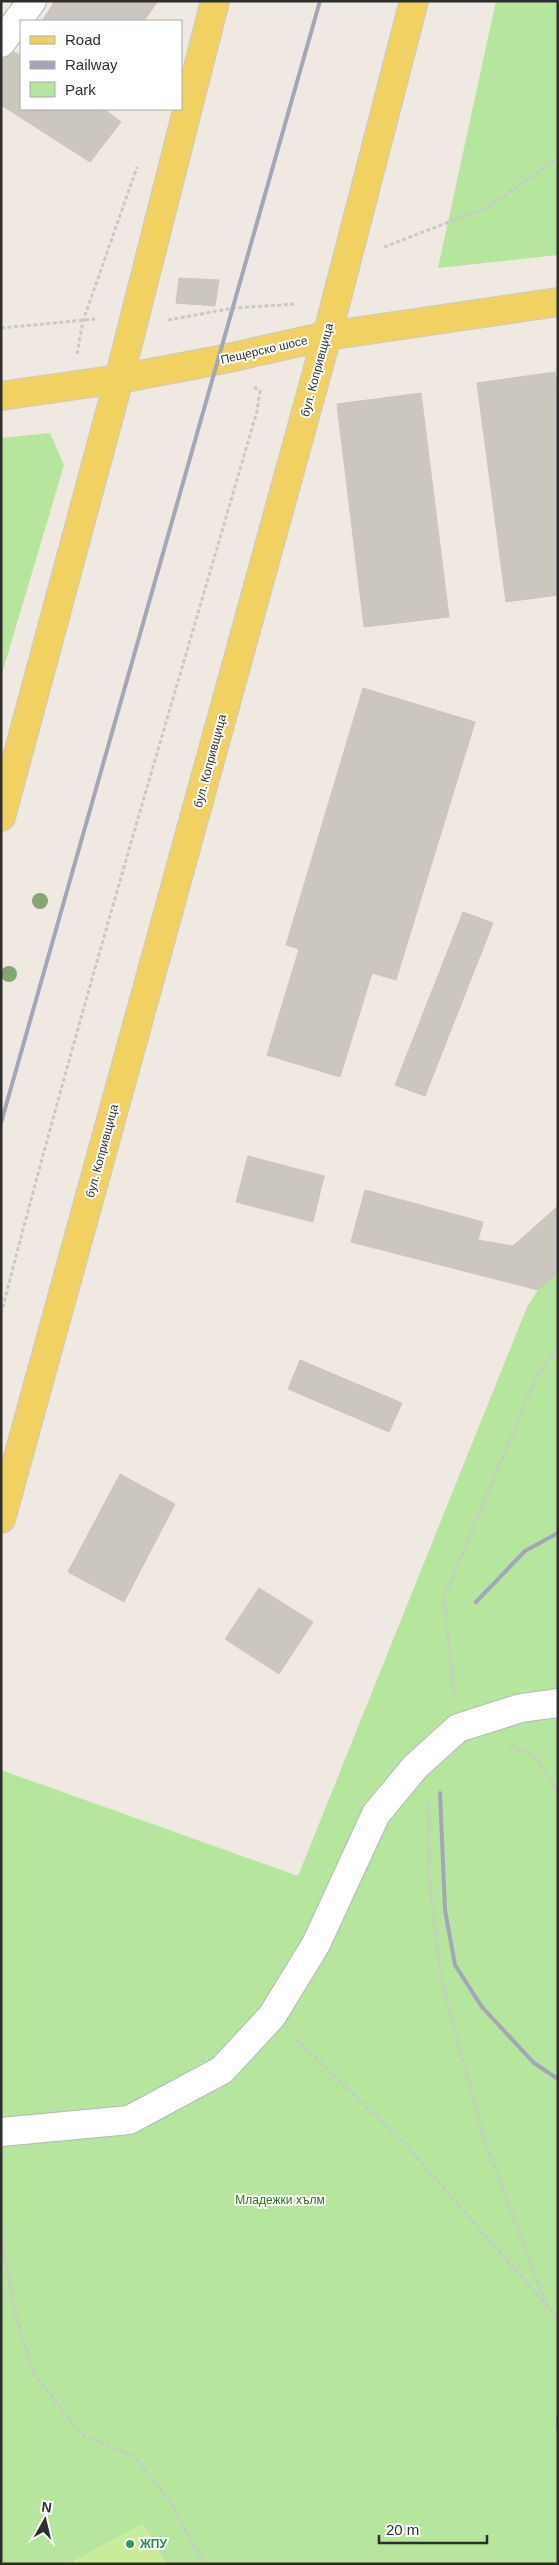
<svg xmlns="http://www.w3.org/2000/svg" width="559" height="2565" font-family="Arial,sans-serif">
	<rect width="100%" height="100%" fill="#efe9e1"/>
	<path fill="#b6e59e" d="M496 1H558V255L438 268Z
		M50 433 64 465 1 677V438Z
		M558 1273V2564H166L143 2524 68 2564H1V1770L298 1876 527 1307 538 1290Z"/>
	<path fill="#c9ec9a" d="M143 2524 166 2564H68Z"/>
	<path fill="#cbc7bf" stroke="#cbc5ba" d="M55 1H158L144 21H42Z
		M1 45 20 55 21 53V109H104L121 122 90 162 1 105Z
		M179 278 219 280 215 306 176 303Z
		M555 372 558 389V595L506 602 477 383Z
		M421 393 449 617 364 627 337 404Z
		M363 688 475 722 396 980 372 973 340 1077 267 1055 299 949 286 945Z
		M463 912 493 923 425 1096 395 1085Z
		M248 1156 324 1176 313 1222 236 1202Z
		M365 1190 483 1222 478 1240 513 1246 558 1206V1273L538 1290 351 1242Z
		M300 1360 402 1403 389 1432 288 1389Z
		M120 1474 175 1504 124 1602 68 1572Z
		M259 1588 313 1622 279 1674 225 1639Z"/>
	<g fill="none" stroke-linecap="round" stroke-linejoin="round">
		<defs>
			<path id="minor" d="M1 43 32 1
				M1 2132 129 2120 222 2070 272 2016 316 1944 376 1814 415 1767 458 1728 521 1708 558 1703"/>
			<path id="major" d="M1 396 119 379 219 360 327 336 558 302
				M1 817 119 379 215 1
				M1 1519 327 336 414 1"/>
		</defs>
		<use href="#minor" stroke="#b4b7c1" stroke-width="30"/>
		<use href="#major" stroke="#c9c9c9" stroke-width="30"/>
		<path stroke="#c9c9c9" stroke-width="3" stroke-dasharray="4 2.5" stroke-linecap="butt" d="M384 247 488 207 558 158
			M168 320 234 308 296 304
			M1 328 95 319
			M77 354 83 321 137 167
			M1 1314C79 1011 170 711 257 411L260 391 254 387
			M454 1694 444 1597 535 1380 558 1346
			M510 1747 534 1755 558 1792
			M429 1802V1879L441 1979 484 2139 547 2306 558 2319
			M296 2039 406 2145 545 2304
			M1 2235 15 2312 34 2374 82 2435 134 2456 172 2505 204 2564"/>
		<use href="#minor" stroke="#fff" stroke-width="28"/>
		<use href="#major" stroke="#f2d163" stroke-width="28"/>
		<path stroke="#a3a6b8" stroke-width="4" d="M1 1123 320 1
			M476 1602 525 1551 558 1533
			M440 1793 445 1910 455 1965 482 2007 534 2063 558 2079
			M558 2419V2430"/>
	</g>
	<g fill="#84a574">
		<circle cx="40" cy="901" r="8"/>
		<circle cx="9" cy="974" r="8"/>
	</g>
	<circle fill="#2e9e5b" stroke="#fff" stroke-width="2" cx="130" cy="2544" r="5"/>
	<g text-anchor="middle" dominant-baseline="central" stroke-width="4" stroke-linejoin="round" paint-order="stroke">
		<g font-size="12" fill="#2e2e2e" stroke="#fff">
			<text transform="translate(264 350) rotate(-13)">Пещерско шосе</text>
			<text transform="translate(317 370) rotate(-75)">бул. Копривщица</text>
			<text transform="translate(210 761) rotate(-75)">бул. Копривщица</text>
			<text transform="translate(102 1151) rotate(-75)">бул. Копривщица</text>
		</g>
		<g font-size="12" fill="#2c6e1b" stroke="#fff">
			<text x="280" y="2200">Младежки хълм</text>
		</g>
		<g font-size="12" font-weight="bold" fill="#27864d" stroke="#fff" text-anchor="start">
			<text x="140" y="2544">ЖПУ</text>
		</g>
	</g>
	<rect width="559" height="2565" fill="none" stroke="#2e2e2e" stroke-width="5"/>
	<rect x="20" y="20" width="162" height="90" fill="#ffffff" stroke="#ababab"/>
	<rect x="30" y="36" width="25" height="8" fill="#f2d163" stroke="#ababab"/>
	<text x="65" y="45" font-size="15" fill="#2e2e2e">Road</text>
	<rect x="30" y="61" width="25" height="8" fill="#a3a6b8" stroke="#ababab"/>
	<text x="65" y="70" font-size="15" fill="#2e2e2e">Railway</text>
	<rect x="30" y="82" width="25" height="15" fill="#b6e59e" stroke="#ababab"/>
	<text x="65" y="95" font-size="15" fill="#2e2e2e">Park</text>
	<g transform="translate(45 2520) rotate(8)" stroke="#ffffff" stroke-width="4" paint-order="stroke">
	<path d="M0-4L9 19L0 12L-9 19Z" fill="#2e2e2e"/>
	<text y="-8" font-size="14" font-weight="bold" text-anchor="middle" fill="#2e2e2e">N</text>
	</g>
	<path d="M379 2535v8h108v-8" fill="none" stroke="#2e2e2e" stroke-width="2.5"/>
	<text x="386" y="2535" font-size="15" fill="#2e2e2e" stroke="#ffffff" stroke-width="4" paint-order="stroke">20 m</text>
</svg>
